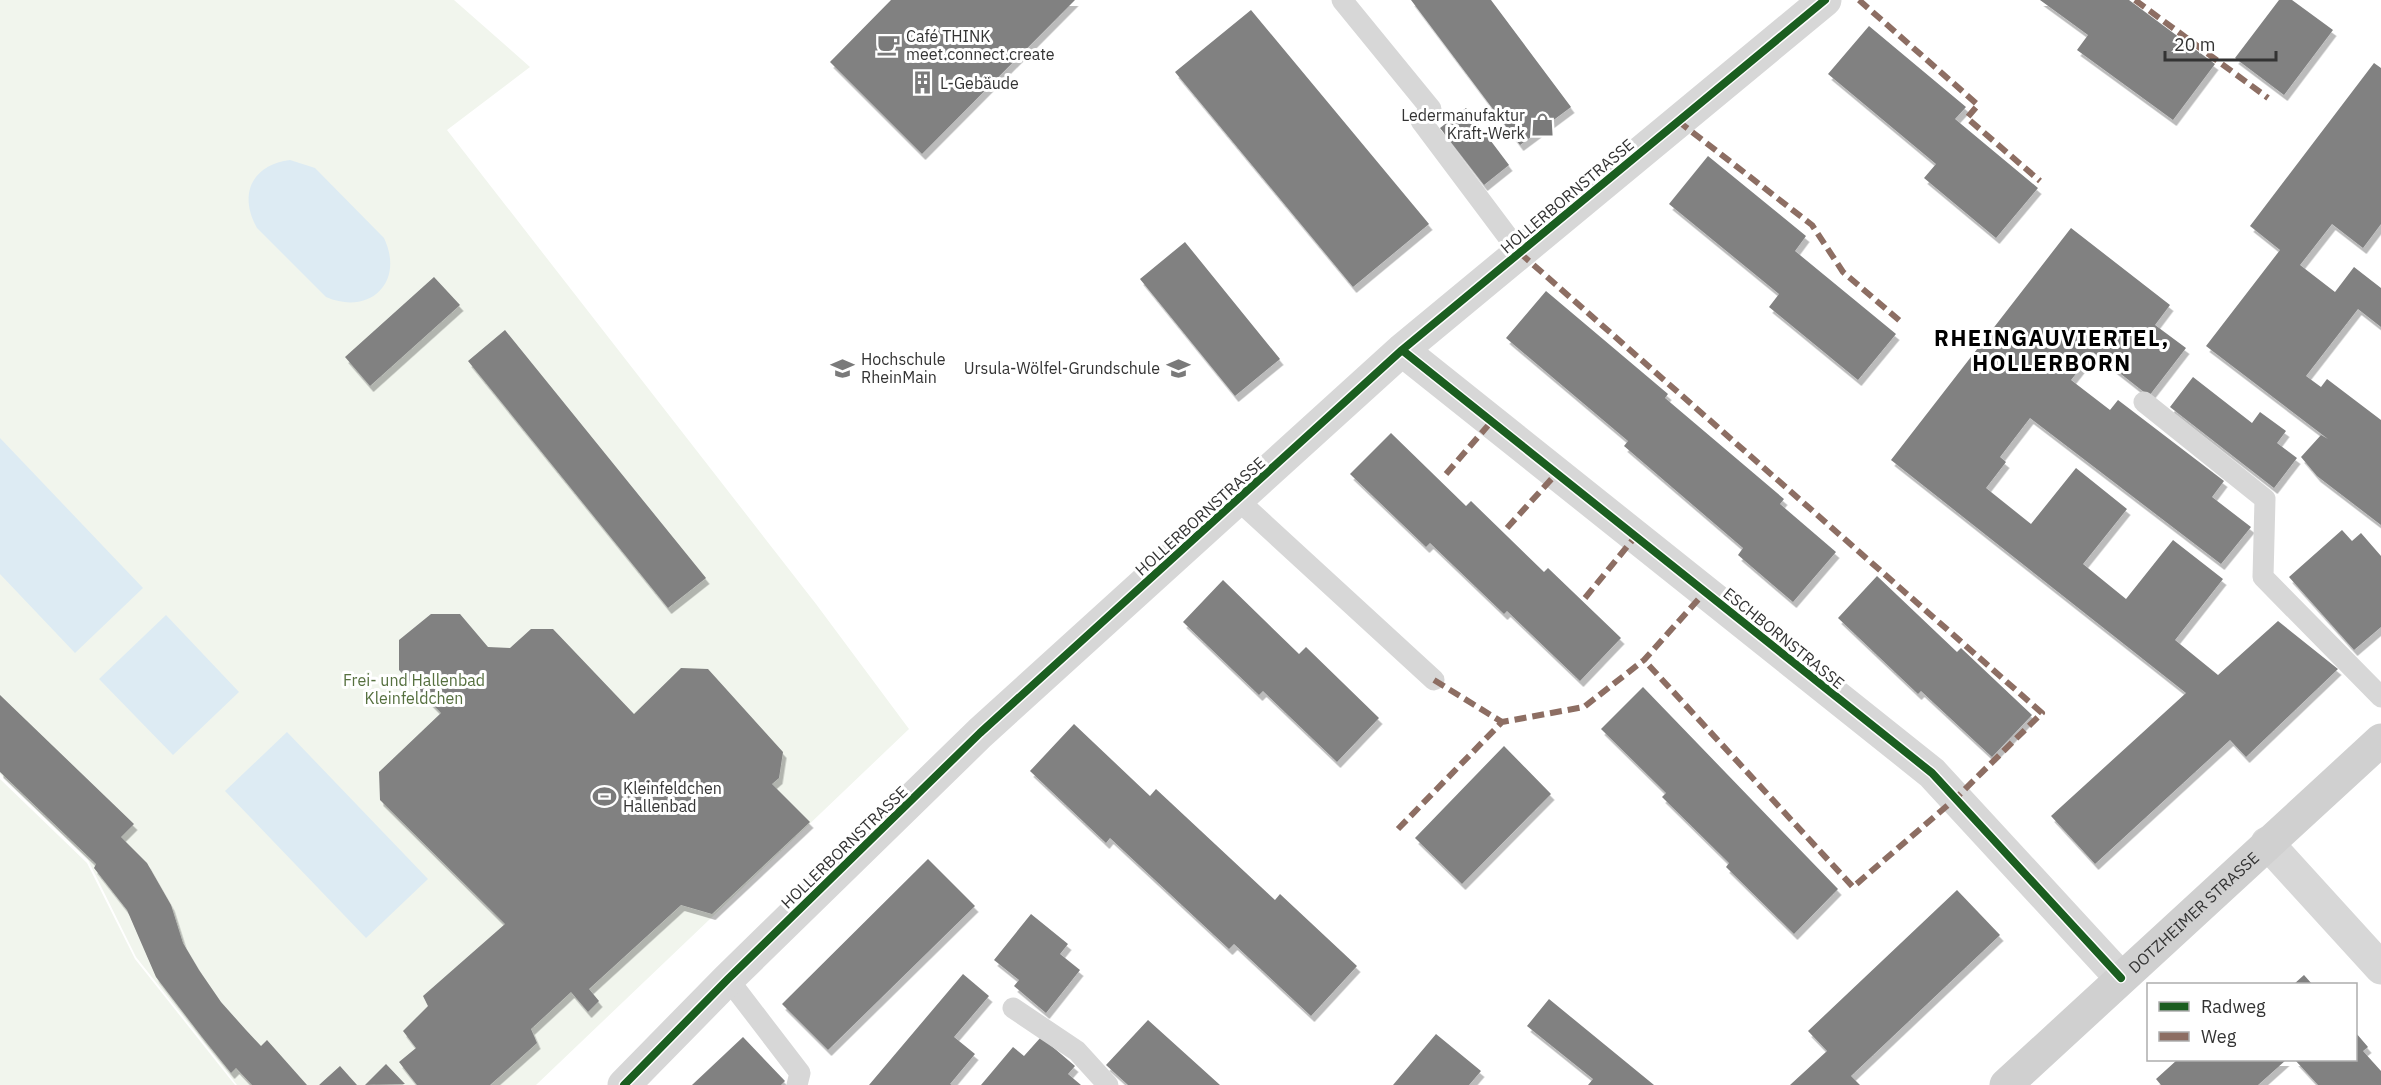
<svg xmlns="http://www.w3.org/2000/svg" width="2381" height="1085" font-family="'IBM Plex Sans',sans-serif">
	<defs>
		<filter id="shadow"><feDropShadow dx="3.5" dy="6" stdDeviation="0" flood-color="#0004"/></filter>
	</defs>
	<rect width="100%" height="100%" fill="#fff"/>
	<path fill="#f1f5ed" d="M0 0H454L530 67 447 130 816 604 909 729 536 1085H237L136 957 88 860 0 774Z
		M0 779 87 863 135 959 235 1085H0Z"/>
	<path fill="#ddebf3" d="M290 160 315 168 384 238C405 282 370 316 326 297L257 228C238 194 252 165 290 160Z
		M0 438 143 588 75 653 0 574Z
		M166 615 239 692 173 755 99 679Z
		M287 732 428 879 366 938 225 791Z"/>
	<path fill="#818181" filter="url(#shadow)" d="M891 0H1075L922 154 830 62Z
		M1411 0H1491L1571 107 1520 145Z
		M2040 0H2129L2215 64 2173 120 2077 50 2088 35Z
		M2279 0H2292L2333 30 2284 95 2235 58Z
		M1251 10 1429 224 1353 287 1175 72Z
		M1869 26 1966 107 1955 119 2038 188 1996 238 1924 178 1936 164 1828 74Z
		M2374 63 2381 68V224L2363 248 2332 224 2300 265 2335 292 2354 267 2381 288V327L2358 309 2306 376 2321 387 2327 379 2381 420V525L2317 476 2301 457 2321 435 2328 439 2206 346 2280 250 2250 226Z
		M1466 108 1509 165 1484 185 1440 128Z
		M1708 156 1806 236 1795 251 1896 334 1858 380 1769 307 1779 294 1669 204Z
		M2071 228 2170 305 2155 325 2186 348 2149 396 2093 352 2071 380 2110 410 2118 400 2224 481 2212 497 2251 527 2221 564 2030 418 2000 457 2006 462 1986 488 2031 524 2076 468 2127 509 2083 564 2126 599 2173 540 2223 579 2175 640 2218 675 2278 621 2338 669 2246 757 2230 740 2095 864 2051 816 2186 693 1891 460Z
		M1185 242 1280 359 1235 396 1140 279Z
		M434 277 460 305 370 386 345 357Z
		M1546 291 1668 394 1665 398 1784 499 1780 504 1836 552 1793 602 1738 555 1743 548 1624 446 1628 441 1506 338Z
		M505 330 706 578 668 608 468 361Z
		M2193 377 2252 423 2260 412 2286 431 2277 443 2297 458 2274 488 2170 407Z
		M1391 433 1466 506 1471 501 1544 572 1548 568 1621 638 1580 681 1507 611 1504 614 1430 543 1426 547 1350 474Z
		M2342 530 2352 541 2361 533 2381 556V627L2354 650 2289 577Z
		M1877 576 1957 652 1961 648 2032 715 1992 757 1921 691 1918 694 1838 618Z
		M1223 580 1299 654 1306 647 1379 718 1337 762 1263 691 1259 695 1183 622Z
		M431 614H460L488 647 510 648 531 629H553L634 714 681 668 708 669 783 752 779 778 772 784 810 822 712 914 681 905 589 989 599 1001 588 1012 571 992 531 1029 537 1043 490 1085H417L399 1062 416 1048 403 1031 428 1006 423 996 505 924 380 800 379 772 441 713 399 670V640Z
		M1643 687 1838 889 1794 934 1726 867 1729 863 1662 797 1666 793 1601 729Z
		M0 695 134 824 121 837 147 863 171 905 183 943 199 970 221 1002 246 1030 261 1046 267 1040 307 1085H252L236 1068 231 1073 202 1037 156 977 127 910 94 868 96 864 0 772Z
		M1074 724 1150 796 1156 789 1275 900 1280 894 1357 966 1311 1016 1234 944 1229 949 1110 838 1106 843 1030 771Z
		M1504 746 1551 794 1462 884 1415 838Z
		M928 859 975 906 828 1050 782 1004Z
		M1957 890 2000 935 1851 1076 1860 1085H1790L1827 1051 1808 1031Z
		M1031 914 1068 944 1060 954 1080 970 1046 1013 1014 986 1019 980 994 960Z
		M963 974 989 996 954 1037 975 1054 950 1084 952 1085H869Z
		M2304 975 2312 984H2294Z
		M1549 999 1654 1085H1588L1593 1079 1527 1026Z
		M1148 1020 1220 1085H1128L1106 1065Z
		M2356 1033 2368 1047 2363 1051 2381 1071V1085H2318L2295 1060H2356Z
		M1436 1034 1481 1071 1469 1085H1393Z
		M743 1037 785 1081 781 1085H692Z
		M1041 1037 1075 1066 1068 1074 1081 1085H981L1013 1047 1024 1056Z
		M2177 1060H2286L2258 1085H2161L2156 1079Z
		M386 1064 405 1084 365 1085Z
		M340 1066 357 1085H319Z"/>
	<g fill="none" stroke-linecap="round" stroke-linejoin="round">
		<path stroke="#d7d7d7" stroke-width="21" d="M1342 0 1431 109 1421 121 1520 253
			M2144 402 2265 499 2263 577 2381 697
			M1238 500 1434 680
			M728 979 800 1073 797 1085
			M1013 1008 1077 1051 1108 1085"/>
		<path stroke="#d7d7d7" stroke-width="33" d="M1402 350 1932 773 2121 978
			M2267 843 2381 968
			M624 1085 728 979 980 733 1402 350 1825 0"/>
		<path stroke="#d0d0d0" stroke-width="33" id="s1" d="M2006 1085 2381 740"/>
		<path stroke="#8d6e63" stroke-width="6" stroke-dasharray="12 6" stroke-linecap="butt" d="M1859 0 1978 105 1967 118 2040 181
			M2135 0 2268 98
			M1678 121 1812 225 1843 272 1900 321
			M1520 253 2042 713 1956 798 1853 887 1644 660
			M1446 474 1491 422
			M1507 528 1556 474
			M1585 598 1635 537
			M1434 680 1502 722
			M1398 829 1502 722 1584 707 1644 660 1705 592"/>
		<defs>
			<path id="cycleway" d="M1402 350 1932 773 2121 978
				M624 1085 728 979 980 733 1402 350 1825 0"/>
		</defs>
		<use href="#cycleway" stroke="#fff" stroke-width="11"/>
		<use href="#cycleway" stroke="#1b5e20" stroke-width="8"/>
	</g>
	<defs>
		<symbol id="cafe-bare" viewBox="-9 -9 18 18"><path d="M-5.5-4.5H6V0H3Q3 3.5 0 3.5H-2.5Q-5.5 3.5-5.5 0ZM3-3.2v2h1.7v-2ZM-6 4.5H4V6H-6Z" fill="#7a7a7a" stroke="#fff" stroke-width="2.5" paint-order="stroke"/></symbol>
		<symbol id="building-bare" viewBox="-9 -9 18 18"><path d="M-4-6H4V6H1V3H-1V6H-4ZM-2.5-4.3h1.7v1.8h-1.7ZM.8-4.3h1.7v1.8H.8ZM-2.5-1h1.7V.8h-1.7ZM.8-1h1.7V.8H.8Z" fill="#7a7a7a" stroke="#fff" stroke-width="2.5" paint-order="stroke"/></symbol>
		<symbol id="shop-bare" viewBox="-9 -9 18 18"><path d="M-5-2.5h2.3a2.7 3.5 0 0 1 5.4 0H5L5.5 6h-11ZM-1.5-2.5h3a1.5 2.3 0 0 0-3 0Z" fill="#7a7a7a" stroke="#fff" stroke-width="2.5" paint-order="stroke"/></symbol>
		<symbol id="university-bare" viewBox="-9 -9 18 18"><path d="M0-5L7-2L0 1L-7-2ZM-4 1L0 2.5L4 1V4Q0 6-4 4Z" fill="#7a7a7a" stroke="#fff" stroke-width="2.5" paint-order="stroke"/></symbol>
		<symbol id="school-bare" viewBox="-9 -9 18 18"><path d="M0-5L7-2L0 1L-7-2ZM-4 1L0 2.5L4 1V4Q0 6-4 4Z" fill="#7a7a7a" stroke="#fff" stroke-width="2.5" paint-order="stroke"/></symbol>
		<symbol id="stadium-bare" viewBox="-9 -9 18 18"><path d="M0-5a6.5 5 0 1 0 0 10a6.5 5 0 1 0 0-10ZM-3.5-1.8h7v3.6h-7Z" fill="#7a7a7a" stroke="#fff" stroke-width="2.5" paint-order="stroke"/></symbol>
	</defs>
	<g fill-rule="evenodd">
		<use href="#cafe-bare" x="872" y="28" width="33" height="33"/>
		<use href="#building-bare" x="906" y="66" width="33" height="33"/>
		<use href="#shop-bare" x="1526" y="108" width="33" height="33"/>
		<use href="#university-bare" x="826" y="352" width="33" height="33"/>
		<use href="#school-bare" x="1162" y="352" width="33" height="33"/>
		<use href="#stadium-bare" x="588" y="780" width="33" height="33"/>
	</g>
	<g text-anchor="middle" dominant-baseline="central" stroke-width="6" stroke-linejoin="round" paint-order="stroke">
		<g font-size="16" fill="#333" stroke="#fff" text-anchor="start">
			<text x="906" y="36">Café THINK<tspan x="906" dy="18">meet.connect.create</tspan></text>
			<text x="940" y="83">L-Gebäude</text>
			<text x="1525" y="115" text-anchor="end">Ledermanufaktur<tspan x="1525" dy="18">Kraft-Werk</tspan></text>
			<text x="861" y="359">Hochschule<tspan x="861" dy="18">RheinMain</tspan></text>
			<text x="1160" y="368" text-anchor="end">Ursula-Wölfel-Grundschule</text>
			<text x="623" y="788">Kleinfeldchen<tspan x="623" dy="18">Hallenbad</tspan></text>
		</g>
		<g font-size="16" fill="#333" stroke="#fff">
			<text transform="translate(1567 196) rotate(-40)">HOLLERBORNSTRASSE</text>
			<text transform="translate(1200 516) rotate(-42)">HOLLERBORNSTRASSE</text>
			<text transform="translate(1784 638) rotate(39)">ESCHBORNSTRASSE</text>
			<text transform="translate(844 847) rotate(-44)">HOLLERBORNSTRASSE</text>
			<text stroke="none"><textPath href="#s1" startOffset="255">DOTZHEIMER STRASSE</textPath></text>
		</g>
		<g font-size="16" fill="#56703f" stroke="#fff">
			<text x="414" y="680">Frei- und Hallenbad<tspan x="414" dy="18">Kleinfeldchen</tspan></text>
		</g>
		<g font-size="22" font-weight="bold" letter-spacing="1.5" fill="#000" stroke="#fff">
			<text x="2052" y="337">RHEINGAUVIERTEL,<tspan x="2052" dy="25">HOLLERBORN</tspan></text>
		</g>
	</g>
	<rect x="2147" y="983" width="210" height="78" fill="#ffffff" stroke="#adadad" stroke-width="1.5"/>
	<rect x="2159" y="1002" width="30" height="9" fill="#1b5e20" stroke="#adadad" stroke-width="1.5"/>
	<text x="2201" y="1013" font-size="18" fill="#333333">Radweg</text>
	<rect x="2159" y="1032" width="30" height="9" fill="#8d6e63" stroke="#adadad" stroke-width="1.5"/>
	<text x="2201" y="1043" font-size="18" fill="#333333">Weg</text>
	<path d="M2165 51v9h111v-9" fill="none" stroke="#333333" stroke-width="3"/>
	<text x="2174" y="51" font-size="18" fill="#333333" stroke="#ffffff" stroke-width="4.5" paint-order="stroke">20 m</text>
</svg>
